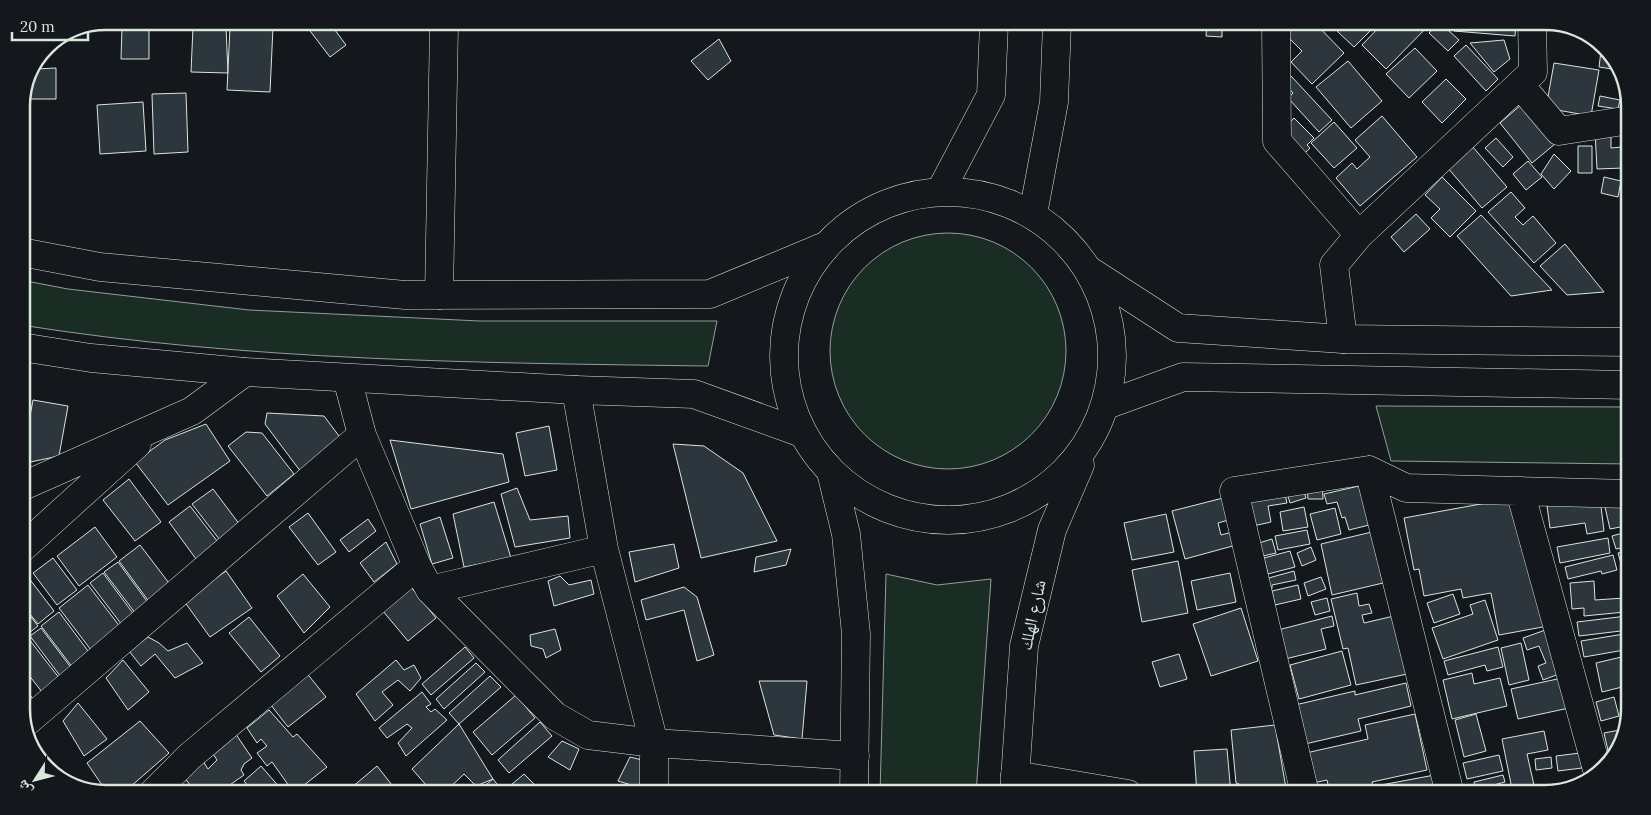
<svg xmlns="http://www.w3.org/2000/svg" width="1651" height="815" font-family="Lora,'Noto Naskh Arabic',serif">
	<rect width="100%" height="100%" fill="#14181c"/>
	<path fill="#1a2d24" stroke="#939e99" d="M830 351a118 118 0 1 1 236 0a118 118 0 1 1-236 0Z
		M21 280 68 289 249 310 480 321H717L708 366C479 363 248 361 21 325Z
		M1376 406 1630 407V464L1391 461Z
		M886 574 937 585 991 579 976 794H880Z"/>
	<path fill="#2c363c" stroke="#d8e6dc" d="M1516 21 1515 36 1454 31V22Z
		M1295 22H1314L1344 53 1312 84 1291 62 1302 51 1284 33Z
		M1346 22H1379L1354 47 1337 31Z
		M1384 22H1392L1400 30 1408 22H1432L1386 69 1362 45Z
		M1439 22 1459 40 1448 51 1429 33Z
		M1207 23H1222V37L1206 36Z
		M332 26 346 45 330 57 307 27Z
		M122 27H149V59H121Z
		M193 27H226L228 73 191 72Z
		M230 27H273L270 92 227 90Z
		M719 39 731 61 708 80 691 61Z
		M1504 40 1510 59 1494 72 1470 43Z
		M1466 45 1498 79 1486 91 1454 56Z
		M1415 48 1437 71 1409 98 1386 74Z
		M1601 51 1607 52 1616 59 1619 70 1599 67Z
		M1348 61 1382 101 1351 128 1316 87Z
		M1554 63 1599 70 1591 116 1546 108Z
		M56 68V99H23L36 69Z
		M1291 76 1332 120 1319 132 1288 98 1293 93 1284 83Z
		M1446 79 1466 99 1442 123 1422 102Z
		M186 93 188 152 154 154 152 94Z
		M1600 96 1620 100 1618 109 1598 106Z
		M143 102 146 151 100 154 97 105Z
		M1522 104 1555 144 1532 163 1500 123Z
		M1382 116 1417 157 1360 206 1336 178 1352 163 1357 169 1370 157 1355 140Z
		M1294 118 1314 138 1307 145 1310 148 1303 155 1280 132Z
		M1334 122 1357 148 1334 168 1311 143Z
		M1595 131H1611V148L1622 147 1623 168 1597 169Z
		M1496 138 1513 157 1503 167 1485 148Z
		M1624 144H1630V193H1626Z
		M1472 146 1507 187 1482 208 1447 167Z
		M1578 146H1592V173H1578Z
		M1554 154 1571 171 1554 189 1541 174Z
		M1528 161 1542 177 1526 190 1513 174Z
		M1442 177 1476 211 1450 237 1431 218 1440 209 1425 195Z
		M1604 177 1621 181 1618 197 1601 193Z
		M1511 192 1525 208 1515 217 1523 225 1533 216 1556 243 1534 263 1488 212Z
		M1416 214 1430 229 1404 252 1391 237Z
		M1481 215 1552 290 1511 296 1457 236Z
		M1565 244 1604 292 1567 295 1540 266Z
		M21 399 29 400 21 449Z
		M33 400 68 406 59 456 21 464Z
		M267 413 324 416 342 440 301 472 265 424Z
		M206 424 230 461 168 505 135 462 165 440Z
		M549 426 557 470 525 476 516 433Z
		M246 432 262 433 294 474 267 496 228 446Z
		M390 440 503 454 509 482 411 509Z
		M673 444 704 446 743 473 777 541 701 558Z
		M129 479 161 522 135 541 103 500Z
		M1322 483 1323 499H1308L1307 484Z
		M1302 485 1306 498 1290 503 1286 489Z
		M1359 486 1369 525 1349 530 1345 517 1342 518 1337 502 1327 504 1324 494Z
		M517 488 530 520 568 516 570 538 515 547 501 494Z
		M213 489 243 529 223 544 192 504Z
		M1284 490 1287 503 1268 506 1271 522 1253 526 1247 497Z
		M1227 497 1232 519 1218 523 1221 535 1236 531 1240 544 1185 559 1172 511Z
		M1519 497 1548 626 1499 635 1491 593 1463 598 1461 589 1424 596 1419 569 1414 570 1404 518Z
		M1600 498 1604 531 1587 534 1585 523 1550 528 1547 506Z
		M494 502 511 558 464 567 453 514Z
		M1630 502V525L1610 529 1605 507Z
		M190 506 221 546 199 563 169 522Z
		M1304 507 1308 527 1283 531 1280 512Z
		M1335 508 1341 534 1317 540 1310 514Z
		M308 513 336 552 318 565 289 527Z
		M1166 514 1174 552 1132 560 1124 523Z
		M440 517 453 558 432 564 420 524Z
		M368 519 376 531 349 552 340 540Z
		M95 527 117 557 79 586 57 556Z
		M1307 530 1310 544 1278 550 1275 536Z
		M1630 531V546L1616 549 1612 536Z
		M1372 532 1383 583 1332 595 1321 544Z
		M1608 538 1610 553 1560 563 1557 547Z
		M1272 539 1276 553 1263 556 1259 543Z
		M386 542 397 564 374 582 360 563Z
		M674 544 679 568 635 582 629 552Z
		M140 545 172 587 150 603 119 561Z
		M1311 547 1316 560 1302 566 1297 553Z
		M791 549 786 565 754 572 756 557Z
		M1630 550V565L1622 567 1618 553Z
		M1290 551 1295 567 1268 574 1264 558Z
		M1613 555 1617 570 1602 574 1601 571 1568 579 1565 567Z
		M53 558 77 590 57 605 33 573Z
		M1178 561 1188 613 1142 622 1132 570Z
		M118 562 149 604 136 614 104 572Z
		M1630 570V587L1626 588 1622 572Z
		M226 571 252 608 210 637 184 601Z
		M1294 571 1296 580 1272 585V589L1266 591 1265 579Z
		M25 573 54 611 38 624 21 603V576Z
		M103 573 135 616 122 625 90 583Z
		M1230 573 1236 602 1197 610 1191 581Z
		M303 574 330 607 304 633 277 596Z
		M560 576 569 585 591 580 594 594 554 606 548 581Z
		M1321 577 1326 589 1308 596 1304 583Z
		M1594 581 1595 600 1624 598 1625 612 1584 616V608L1572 609 1570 583Z
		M88 585 121 628 91 650 59 608Z
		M1298 585 1301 599 1275 605 1272 591Z
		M411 587 436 618 408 641 382 610Z
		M684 587 697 597 714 655 697 661 684 610 646 620 641 600Z
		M1357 593 1359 606 1369 604 1372 613 1362 615 1364 623 1394 616 1407 674 1356 685 1348 648 1343 649 1331 599Z
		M1453 594 1460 614 1434 623 1427 603Z
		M1327 598 1330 611 1315 615 1311 602Z
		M1485 600 1498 640 1443 659 1432 628 1473 614 1470 605Z
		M21 604 38 626 24 637 21 634Z
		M1241 608 1258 661 1211 676 1193 624Z
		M59 612 91 655 73 668 41 626Z
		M1332 616 1334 626 1321 629 1326 649 1285 659 1278 630Z
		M1627 616 1629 630 1579 636 1577 622Z
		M249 617 280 656 261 672 229 633Z
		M41 628 72 669 61 677 30 636Z
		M1551 628 1567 671 1543 680 1538 666 1546 663 1539 646 1527 650 1523 638Z
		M555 629 561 650 546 658 543 649 531 646 530 635Z
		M1630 633V649L1584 657 1581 641Z
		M148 637 159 643 168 651 187 643 203 663 175 678 155 654 141 666 129 651Z
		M28 638 60 679 42 692 21 665V643Z
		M1521 643 1529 680 1509 685 1501 648Z
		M465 647 474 658 431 695 422 684Z
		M1498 647 1503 667 1487 671 1485 665 1448 675 1444 661Z
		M1342 651 1351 685 1299 699 1290 665Z
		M1179 654 1187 679 1160 687 1152 662Z
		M1630 655V685L1602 692 1596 663Z
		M123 660 149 692 128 710 106 678Z
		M396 660 404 670 414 665 421 678 410 691 398 680 382 692 393 705 375 721 356 694Z
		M476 663 485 672 444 709 436 699Z
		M305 671 326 697 288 727 267 700Z
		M1472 673 1474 684 1500 678 1507 706 1452 719 1443 680Z
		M490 676 501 687 459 724 449 713Z
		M1562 678 1569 708 1518 719 1511 689Z
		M759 681H807L802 739 774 735Z
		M1406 683 1411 706 1358 719 1361 731 1305 744 1295 705 1355 691V695Z
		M21 684 34 700 21 709Z
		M422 692 431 704 426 707 431 712 435 709 447 720 406 756 398 743 412 728 407 724 387 738 379 728Z
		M516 695 535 718 492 755 473 732Z
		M1614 697 1619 716 1601 721 1596 702Z
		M78 703 107 739 84 756 63 721Z
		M269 710 293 737 297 734 327 767 294 793 272 762 267 766 257 753 267 746 261 739 257 743 247 728Z
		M1415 714 1427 770 1372 782 1374 794H1330L1327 780 1313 783 1306 753 1368 739 1365 725Z
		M1476 714 1486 751 1464 757 1455 720Z
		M140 721 169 753 122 794H108L87 763Z
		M540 722 552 736 509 773 498 760Z
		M459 724 493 779 476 786 464 774 443 794H434L412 769Z
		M1275 725 1287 794H1264L1236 783 1231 730Z
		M1625 729 1621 747 1615 754 1609 755 1604 733Z
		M233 730 252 758 244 764 241 770 244 775 217 794H197L180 772 201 758 208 769 217 760 210 749Z
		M1544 731 1548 750 1527 754 1536 794H1513L1502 739Z
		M562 741 579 749 570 770 548 757Z
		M1227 749 1231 794H1197L1194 751Z
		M1580 753 1582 768 1558 771 1556 756Z
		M1499 755 1503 771 1467 779 1463 763Z
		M630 757 642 760 648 790 618 781Z
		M1551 757 1552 768 1536 770 1535 759Z
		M261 766 281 789 276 791 278 794H254L244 781Z
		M377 766 399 794H344Z
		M524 774 544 794H519L511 785Z
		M1440 774 1444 794H1383L1381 785Z
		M1503 775 1505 782 1475 790 1474 782Z
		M493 779 505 794H475Z
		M1554 784 1555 791 1540 794 1538 787Z
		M555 785 614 794H554Z
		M1504 788 1505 794H1477V793Z
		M724 791H755V794H724Z"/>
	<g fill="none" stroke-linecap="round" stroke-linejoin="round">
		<defs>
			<path id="minor" d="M1276 22 1277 141 1359 235 1334 265 1343 339
				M1520 85 1559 131 1630 120
				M1359 235 1533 72 1532 21
				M439 295 444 26
				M576 390 604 549 654 743V794
				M1369 470 1450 794
				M21 487 192 411 245 372
				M1520 491 1598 773
				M21 549 137 444
				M417 566 430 590 555 716 588 735 654 743 855 756
				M430 590 604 549
				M24 724 362 435
				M1015 775 1128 794
				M152 794 190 756 417 566 362 435 347 378
				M1305 794 1234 491 1369 470 1406 488 1630 494"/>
			<path id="major" d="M21 252 100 267 405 295 710 294 823 247
				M1090 271 1178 328 1343 339 1630 342
				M21 347 91 358 245 372 576 390 694 394 802 433
				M1106 405 1183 377 1630 385"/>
			<path id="highway" d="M941 190 991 95 994 24
				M784 356a164 164 0 1 1 328 0a164 164 0 1 1-328 0Z
				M1033 214 1054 102 1057 23
				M831 472 846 534 856 634 854 794
				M1014 794 1024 646 1052 530 1080 465"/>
		</defs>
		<use href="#minor" stroke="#d8e6dc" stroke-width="29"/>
		<use href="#major" stroke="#d8e6dc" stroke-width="29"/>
		<use href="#highway" stroke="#d8e6dc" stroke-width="29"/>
		<use href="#minor" stroke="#14181c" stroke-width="28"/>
		<use href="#major" stroke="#14181c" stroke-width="28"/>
		<use href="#highway" stroke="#14181c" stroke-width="28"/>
	</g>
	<g text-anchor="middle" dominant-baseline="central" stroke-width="4" stroke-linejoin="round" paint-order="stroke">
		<g font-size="18" fill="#d8e6dc" stroke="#14181c">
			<text transform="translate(1032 615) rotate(-78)">شارع الهلك</text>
		</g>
	</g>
	<path d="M0 0H1651V815H0ZM106 30H1545A76 76 0 0 1 1621 106V709A76 76 0 0 1 1545 785H106A76 76 0 0 1 30 709V106A76 76 0 0 1 106 30Z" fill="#14181c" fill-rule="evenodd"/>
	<path fill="none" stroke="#d8e6dc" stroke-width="2.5" d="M106 30H1545A76 76 0 0 1 1621 106V709A76 76 0 0 1 1545 785H106A76 76 0 0 1 30 709V106A76 76 0 0 1 106 30Z"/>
	<g transform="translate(35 780) rotate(234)" stroke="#14181c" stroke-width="4" paint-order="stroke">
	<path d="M0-4L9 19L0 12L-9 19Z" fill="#d8e6dc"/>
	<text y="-8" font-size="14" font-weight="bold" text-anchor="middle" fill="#d8e6dc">ش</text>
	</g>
	<path d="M12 32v8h76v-8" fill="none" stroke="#d8e6dc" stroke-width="2.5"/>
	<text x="20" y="32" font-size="15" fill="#d8e6dc" stroke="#14181c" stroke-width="4" paint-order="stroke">20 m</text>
</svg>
